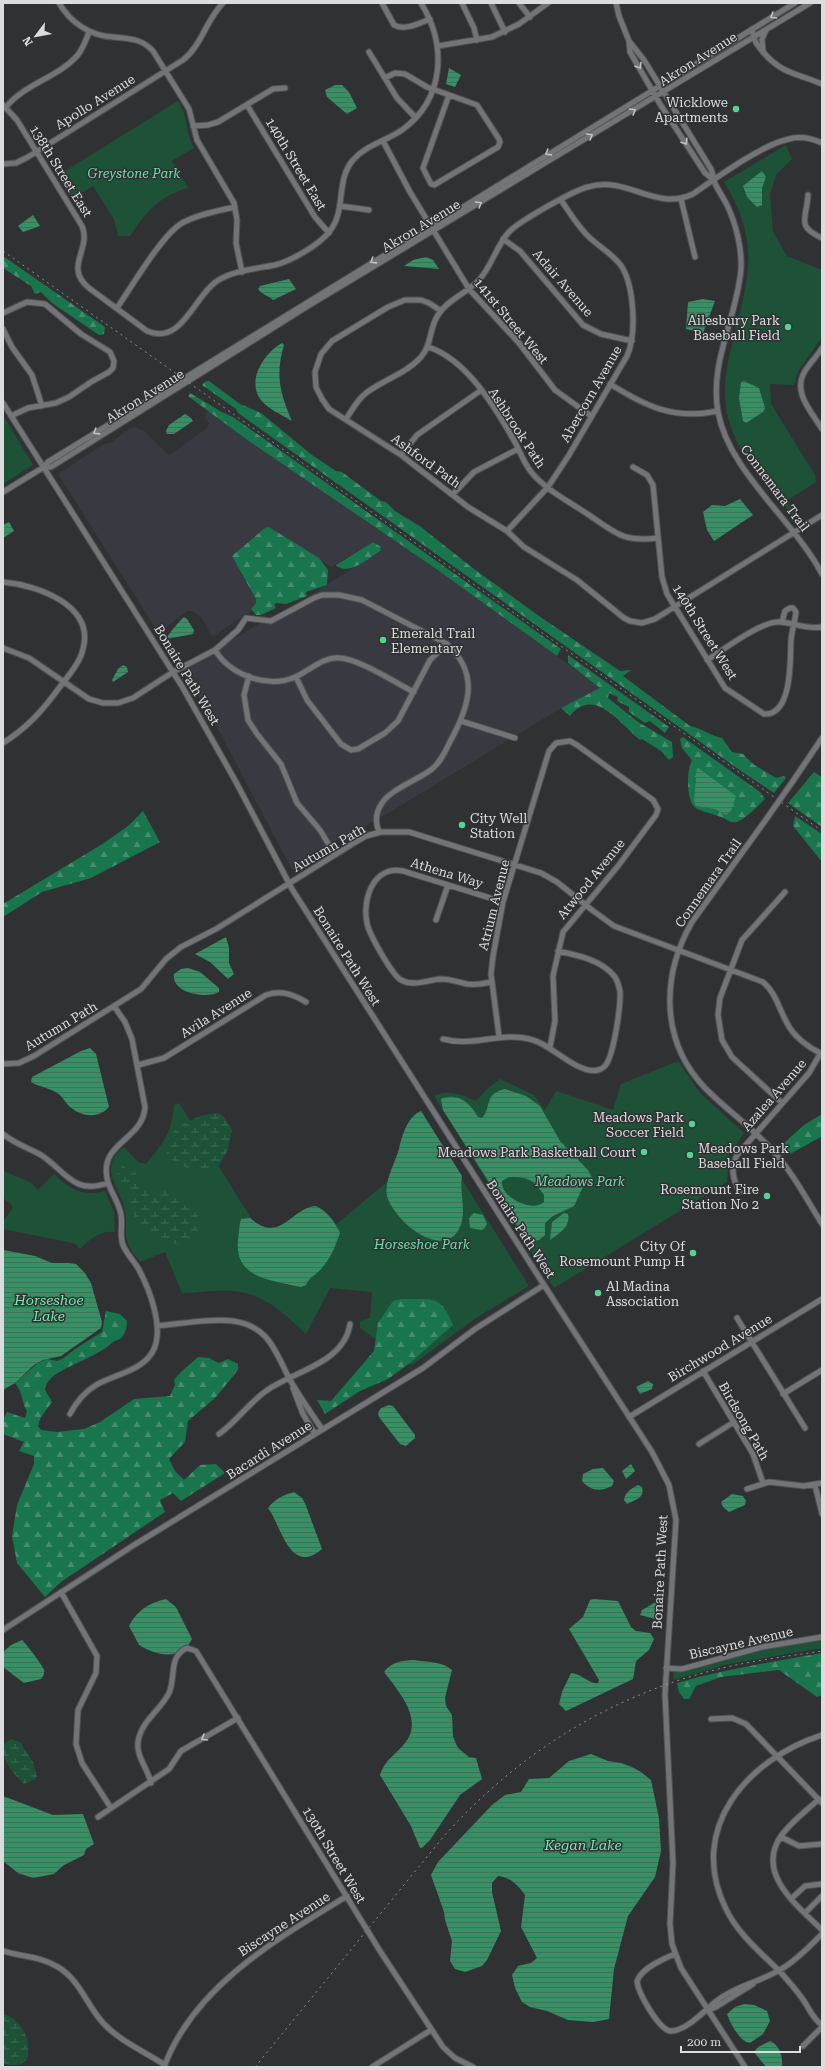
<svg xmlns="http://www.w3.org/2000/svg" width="825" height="2070" font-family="'Roboto Serif',serif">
	<defs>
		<pattern id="forest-firs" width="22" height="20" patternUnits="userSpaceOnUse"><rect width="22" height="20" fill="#18754d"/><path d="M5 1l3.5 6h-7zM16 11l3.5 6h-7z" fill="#448e6f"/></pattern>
		<pattern id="wetland-marsh" width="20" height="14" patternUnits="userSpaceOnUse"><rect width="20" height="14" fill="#1d5239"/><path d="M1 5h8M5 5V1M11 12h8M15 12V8" fill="none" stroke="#3d6a55"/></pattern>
		<pattern id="water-rules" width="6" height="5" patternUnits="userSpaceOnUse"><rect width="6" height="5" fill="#388e65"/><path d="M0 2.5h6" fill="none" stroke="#3c7359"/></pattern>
	</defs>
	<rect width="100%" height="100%" fill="#303133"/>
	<path fill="#383941" d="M209 411 245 438 432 566 601 688 558 710 387 814 334 842 292 870 219 731 182 669 264 621 271 620 380 551 373 542 331 567 269 527 260 605 212 637 201 617 192 611H188L180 616 159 634 58 474 104 444 112 442 130 428 135 427 145 432 169 455 206 429 209 424 205 418 206 413Z"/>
	<path fill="#1d5239" d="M178 101C189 118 185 132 194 148L172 161 188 188C159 196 146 212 130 236H118L114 219 93 186 72 199 57 176Z
		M786 145 792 159 776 175 770 195 773 232 787 256 822 270V337L799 370 794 385 770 384 771 404 815 475 816 482 786 501 802 521 799 523C773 491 738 458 728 417 722 393 726 369 732 345 748 279 762 245 724 182Z
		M3 415 33 465 3 484Z
		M678 1061 700 1093 744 1133 729 1156 727 1182 554 1288 434 1096C448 1089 462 1095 476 1101L488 1088 500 1079 534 1095 545 1110 556 1091 613 1110 621 1084Z
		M179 1103 283 1269 437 1140 529 1286 476 1318 412 1365 360 1328V1321L370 1318 372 1292 330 1288 306 1334C285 1314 265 1294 234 1291 217 1289 199 1293 182 1293L165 1252 140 1262C134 1254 127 1246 126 1235 125 1227 127 1219 125 1210 120 1187 97 1168 124 1147L138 1162 146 1164C164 1142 171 1135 174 1105Z
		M3 1171 30 1182 38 1190 54 1174C69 1189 83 1197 105 1191L114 1212 115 1232C102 1230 90 1238 80 1249L76 1244 68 1242 3 1229V1221L13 1208 11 1204 3 1198Z
		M822 1640V1648L724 1665 674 1680 673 1671 794 1643Z"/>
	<path fill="url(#forest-firs)" d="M3 256 105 327 104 334 99 335 52 303 41 292 35 294 31 286 3 268Z
		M206 381H209L240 404 261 413 312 455 336 471 342 472 381 501 386 502 395 511 421 527 474 569 539 616 620 671 631 670 623 676 690 726C702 728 710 736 722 738L732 752 743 754 753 764 776 778 784 776 786 778 774 793 741 771 238 413 236 409 202 385Z
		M190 393 220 411 233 417 561 649 557 656 432 566 246 439 188 396Z
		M269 527 319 558 328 570 327 585 306 592 307 596 286 604 276 603 274 605 276 608 261 615H256L251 609 256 603V599L232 556 265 528Z
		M373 542 381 547 380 551C369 558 348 577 336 565Z
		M568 655 669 727 665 733 650 721 645 723 629 712V707L617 701 618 697 609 693 608 698 638 722 672 742 673 757 669 760 661 751 642 739 640 740C621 725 594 685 570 716L561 708 600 688 568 663Z
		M683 737 760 792 765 799C756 807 749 816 739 821 732 825 727 819 721 817 698 808 690 814 688 785 688 776 688 769 692 760L682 748 680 739Z
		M814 772 822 777V827L788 803Z
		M143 811 160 842 91 878 42 892 3 917V904L104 843 128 826Z
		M795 816 822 834V862L793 826Z
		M822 1114 821 1137 790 1154 783 1144 804 1125Z
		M401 1299C432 1300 440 1293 453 1325L410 1363 388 1379 360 1391 325 1414 317 1400 331 1401 374 1351 378 1323 393 1301Z
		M106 1311 120 1314 127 1321C127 1327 126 1333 121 1338 119 1340 116 1340 113 1342 97 1357 71 1363 52 1377L47 1383 45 1390 52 1402 41 1417 38 1426 41 1430 57 1432 84 1429 100 1422 134 1399 170 1396 175 1385 174 1380 181 1372 198 1357 209 1358 219 1363 228 1359 238 1364V1370L216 1397 188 1421 185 1442 169 1459 175 1471 184 1480 200 1465 216 1464 225 1473 181 1501 173 1493 160 1500 165 1512 61 1582 45 1597 17 1563 12 1536 17 1505 34 1464V1456L19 1451 24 1442 3 1434V1420L7 1412 25 1418 27 1411C21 1402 24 1394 15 1383L38 1363 47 1359 57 1361 64 1358 75 1349 102 1332Z
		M822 1653V1695L817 1697 779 1670 721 1677 696 1686 689 1699H684L679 1692 677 1683C725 1669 773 1662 822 1653Z"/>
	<path fill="url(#wetland-marsh)" d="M218 1113 223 1116 232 1130 228 1150 217 1169C201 1175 178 1167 167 1155 160 1129 198 1114 218 1113Z
		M121 1165 135 1172 141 1184 151 1189 174 1192 189 1199 197 1212 199 1225 197 1235 193 1240 175 1244 136 1224 130 1197 116 1171Z
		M11 1739 20 1742 33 1762 37 1778 24 1784C12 1772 3 1763 3 1745Z
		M3 2014C22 2019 30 2038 28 2057 23 2066 12 2067 3 2063Z"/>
	<path fill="url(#water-rules)" fill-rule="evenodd" d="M449 68 461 75 455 87 446 84Z
		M335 85H342L349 92 357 108 347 114 327 97 325 90Z
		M762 171 766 177 762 188V205L757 207 747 197 743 186Z
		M33 215 40 226 23 232 18 226Z
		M426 257 433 260 439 269 404 266 413 260Z
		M289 279 296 289 273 300C268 295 262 295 258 289L260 286Z
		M703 299 715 301 703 333 686 329 688 302Z
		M282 343 284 345C275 375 280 393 292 421 282 415 268 409 261 400 246 381 264 353 282 343Z
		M744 381 759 388 765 408 763 412 746 423 743 421 739 398 741 382Z
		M185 414 191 418 193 421 174 434H167L166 431 169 425Z
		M740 499 753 515 714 541 707 530 703 512 712 505 725 506Z
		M9 522 14 531 3 538V525Z
		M184 617 187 619 194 630 193 634 166 639C168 635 181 619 184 617Z
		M123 665 127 667 128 672 113 682 112 680 118 669Z
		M697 767 736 796 731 811 726 815 715 809 696 806 694 802Z
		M226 937 229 948V963L234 974 228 979 210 962 195 954Z
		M188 968 200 972 219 988V992C208 999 171 994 174 974L181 969Z
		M90 1048 96 1054 109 1107C98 1119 82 1117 70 1107 65 1103 63 1096 57 1093 50 1088 39 1087 31 1082L32 1077 81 1051Z
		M505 1089 526 1096 540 1106 560 1141 588 1170 592 1178 582 1189 574 1206 553 1216 545 1223V1235L539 1240 533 1241 519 1228 508 1212 443 1110 441 1099C458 1092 470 1103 478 1117L482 1118C492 1108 483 1094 505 1089ZM509 1177C528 1177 533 1179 544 1195V1202C532 1213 500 1197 502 1181Z
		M421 1111 462 1176C459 1192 467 1212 460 1227 444 1263 393 1220 387 1196 384 1181 395 1163 399 1149 402 1135 408 1116 421 1111Z
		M316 1206C326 1210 336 1223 340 1233 335 1247 331 1258 321 1269 315 1276 309 1277 306 1285L301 1287C272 1280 234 1279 238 1240 239 1233 239 1225 241 1219L250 1218C281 1245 290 1208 316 1206Z
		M474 1213 483 1215 487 1224 484 1229 481 1230 470 1228 469 1218Z
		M564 1213 568 1214C571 1227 559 1233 550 1240L552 1222Z
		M3 1250 35 1256 52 1263H68L76 1264 85 1273 91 1283 102 1322 101 1328 61 1356 43 1360 34 1365 15 1383 3 1390Z
		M648 1381 653 1384 652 1389 640 1394 636 1387Z
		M389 1405 393 1406 415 1435V1438L406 1446 400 1444 379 1417 378 1413 381 1408Z
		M631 1464 635 1471 626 1479 622 1471Z
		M603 1468 614 1481 612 1486C601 1492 590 1491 582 1481L583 1474 593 1469Z
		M638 1485 642 1487C645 1498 635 1500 627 1504L624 1500C625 1492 632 1488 638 1485Z
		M294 1492 302 1498 305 1503 322 1549C290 1577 281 1525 268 1508 275 1499 283 1495 294 1492Z
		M732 1494 743 1496 746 1501 745 1505 729 1512 723 1507 721 1502Z
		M166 1599 176 1607 192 1639C182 1661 156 1656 139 1645L129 1626C136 1611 150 1602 166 1599Z
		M594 1599 618 1601 631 1627 636 1631 650 1633 654 1639 649 1650 636 1661 633 1679 566 1711 559 1704 562 1692 571 1673C583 1674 590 1685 598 1683L599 1680 569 1629 583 1617 590 1600Z
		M656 1602V1606L659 1608 656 1609 655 1619 640 1615 642 1610Z
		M22 1640C24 1641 44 1667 44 1670 45 1673 43 1677 41 1679L24 1683 3 1667V1652L11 1645Z
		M414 1660C427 1662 442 1661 452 1670L445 1698 446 1706 452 1715 453 1737 458 1748 469 1757 476 1758 482 1779 460 1795 430 1840 422 1848H420L411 1826 380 1775C386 1758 395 1756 405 1743 424 1719 399 1692 384 1672 392 1661 402 1661 414 1660Z
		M591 1754 608 1761 621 1763 632 1767 641 1772 651 1780 659 1818 661 1851 655 1877 628 1916 614 1969 609 2019 593 2022 568 2020 547 2011 530 2007 522 2002 515 1988 512 1975 518 1966 531 1963 537 1958 521 1927 525 1895C518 1885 510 1877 498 1876L492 1883V1892L501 1931 487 1960 482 1966 465 1972 455 1969 450 1961 452 1941 445 1920 444 1912 431 1875 438 1862 492 1805 505 1795 521 1792 529 1779 549 1778 569 1761Z
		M3 1796 53 1815 83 1814 94 1844 86 1849 84 1855 64 1865 54 1874 33 1878 18 1873 3 1861Z
		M744 2004 754 2005 767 2011 770 2021 763 2034 750 2043C740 2042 730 2023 727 2014L735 2007Z
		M770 2041C780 2045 783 2057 782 2067H766L754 2052 758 2047Z"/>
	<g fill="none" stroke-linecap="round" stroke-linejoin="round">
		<defs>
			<path id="minor" d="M59 3C70 22 90 36 113 37 129 39 141 38 153 51L189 109 197 140 234 203 237 220 236 243 242 272
				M382 3 394 25C405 31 420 23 430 19
				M462 3 474 28 477 40
				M491 3 505 32
				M519 3 530 17
				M616 3 619 16 629 41 630 52 660 104 705 173 714 180
				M752 29C753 40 757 45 764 53 782 74 799 74 822 84
				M629 41 644 60 711 169C713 173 713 177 714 181 717 189 723 197 727 205 736 224 742 248 741 269 737 318 709 362 718 412 729 472 793 519 822 574
				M438 46 492 37 519 24 548 3
				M369 52 397 98 415 117
				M763 52 762 39 766 30
				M385 78 395 73 405 74 427 87 477 105 499 139 500 142 498 147 434 185 431 184 423 168 449 95
				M3 105 17 120 82 226C92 249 63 267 89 288L147 331C182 346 194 296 217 281 234 270 256 269 275 265 291 261 319 245 329 232 347 211 335 181 353 160 366 145 386 141 402 130 445 99 447 45 421 3
				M247 105 315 217 329 233
				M6 107C25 84 58 77 77 56 83 49 86 40 89 32
				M193 126 208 125 218 122 273 89 285 88
				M383 141 410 192 469 289 519 343 555 390 591 416
				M3 164 16 163 28 157 183 60C202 45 206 20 223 3
				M808 195C807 218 795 226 822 238
				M681 199 695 257
				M340 206 369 210
				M503 239 520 251 583 325 601 334 632 341
				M117 308C132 286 162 235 182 223 198 214 218 211 235 207
				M441 311 429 303 421 300H405L388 307 332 341 321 354 315 372 316 387 322 399 329 409 401 455 468 507 507 531 524 547 577 580 624 618 630 621 642 623 655 619 822 515
				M3 313 27 302 45 304 81 334 110 352 114 361 113 368 109 372 91 382 69 397 56 403 28 408 11 416
				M3 329 12 347 32 375 42 406
				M428 347C467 359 497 410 516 444 521 454 525 465 532 473 547 491 570 502 589 515 617 534 623 542 658 538
				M822 348C817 356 810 363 805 371 792 392 811 411 822 429
				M610 384C647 407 674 420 718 411
				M3 403 183 688 236 782 292 889 544 1285 652 1452 669 1485 676 1520 665 1694 673 1863 670 1924 672 1944 681 1968 745 2067
				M346 419C352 410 357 400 366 393 383 380 407 373 421 357 432 345 429 328 438 315 447 300 467 293 479 280 492 266 496 246 509 232 518 222 574 190 588 187 627 175 655 212 693 194 716 178 763 144 789 139 800 136 811 138 822 143
				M401 455 417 435 480 391
				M44 467H51L308 306 810 3
				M633 467 647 475 653 485 662 577 667 594 725 688 764 714C793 716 790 657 791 640 792 630 795 621 796 612L793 608H790L785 611 782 622
				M3 492 44 467 48 462 795 3
				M453 494 474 472 518 449
				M507 531 548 487 569 455 627 356C637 334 634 287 622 267 614 255 601 248 590 238 578 227 570 213 561 200
				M3 582C37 585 95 605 83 649 80 663 68 676 59 688 43 710 27 728 3 743
				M3 648 29 658 89 699 103 703H118L133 698 173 672 215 650 238 630 246 618 271 621 314 598 322 595H339L362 600 447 644C479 673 470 704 452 738 446 749 442 761 432 769 418 780 391 789 382 803 375 813 375 822 379 832
				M215 650C230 675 268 689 295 677 309 671 324 656 340 658 359 659 396 683 414 692
				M707 660C723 650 759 623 777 622 792 621 803 630 822 627
				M249 676 244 695 248 720 257 734 281 764 297 803 320 830 335 855
				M296 677 307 700 341 744 351 750 358 749 385 733 398 721 430 660 447 644
				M461 721 515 738
				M793 781 822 738
				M767 818 692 922C661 976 660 1042 706 1089 728 1111 753 1128 773 1151 793 1173 807 1200 822 1224
				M436 920 448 885
				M491 982C483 984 475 985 467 984 458 982 450 979 440 979 428 980 413 987 401 980 392 975 369 934 367 923 362 900 373 865 403 871L503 902
				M499 1036 491 974 493 956 503 902 549 751 556 743 570 741 577 745 653 800 658 809 656 815 618 866 563 932 553 976 555 1021 550 1047
				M443 1039C473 1048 502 1030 533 1040 552 1045 578 1075 598 1070 602 1069 605 1067 607 1063 614 1051 621 1006 620 991 619 986 618 982 615 977 602 960 577 955 558 951
				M3 1064 19 1063 34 1056 141 989 166 959 181 947 216 929 354 843 366 836 381 832H409L541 873 557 882 592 910 614 926 763 982C776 993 779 1009 787 1023 793 1036 809 1048 822 1054
				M138 1065 164 1058 266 995C281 990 293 994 306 1002
				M782 1103 732 1057 722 1040 718 1015 720 998 742 940 785 892
				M3 1134C15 1144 29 1148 41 1155 67 1172 73 1195 108 1183
				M740 1192C733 1180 730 1169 737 1155L809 1073 820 1054
				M737 1318 805 1428
				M157 1326C181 1324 209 1318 233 1321 269 1326 275 1351 289 1378 299 1396 311 1413 322 1429
				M703 1371 753 1454 763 1483
				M293 1388 303 1414 315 1434
				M783 1394 822 1370
				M70 1414C76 1402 85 1392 96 1385 115 1374 144 1371 154 1349 164 1326 149 1288 138 1268 133 1260 126 1253 123 1245 119 1235 123 1225 121 1215 119 1201 109 1191 107 1178 100 1142 143 1140 145 1107L132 1039 125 1022 114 1006
				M629 1417 822 1299
				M219 1434C236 1422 249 1403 266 1391 293 1371 344 1364 350 1324
				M699 1444 734 1422
				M815 1485 822 1514
				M747 1489 769 1482 804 1486 822 1483
				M61 1592 97 1656 96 1673 78 1710 76 1744 82 1763 111 1808
				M3 1630 134 1545 423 1368 475 1329 544 1285
				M666 1668 682 1669 762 1647 822 1637
				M711 1719 732 1718 746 1724 822 1803
				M822 1735C748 1759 686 1828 726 1909 739 1936 763 1954 783 1975 790 1983 798 1992 804 2001 810 2010 813 2019 822 2025
				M151 1783C148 1769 136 1756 138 1742 141 1721 160 1711 169 1693 176 1678 168 1656 187 1648L196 1651 380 1951 443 2047 455 2058 473 2067
				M819 1799C806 1811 791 1822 781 1836 755 1874 798 1906 822 1930
				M98 1817 169 1769 181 1751 238 1718
				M781 1837 799 1846 822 1844
				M791 1899 805 1886 822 1884
				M805 1913 822 1896
				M3 1951C23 1957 39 1956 58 1967 80 1980 87 2006 104 2024 120 2041 145 2052 165 2065
				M675 1954C663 1959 642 1968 637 1981 638 1993 658 2028 670 2031 686 2031 702 2013 714 2003 734 1986 761 1982 783 1968 798 1959 810 1946 822 1934
				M709 2010 716 2007 753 1984
				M803 2046 822 2027
				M164 2067C194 1986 277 1939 347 1896
				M372 2067 431 2030"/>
		</defs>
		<use href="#minor" stroke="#4f5052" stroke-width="7"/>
		<use href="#minor" stroke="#737477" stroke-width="5"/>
		<path stroke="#8f8f91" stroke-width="1" stroke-dasharray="2 4" stroke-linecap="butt" d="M3 251 822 831
			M255 2067 444 1836C514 1758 601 1701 703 1673 742 1662 782 1657 822 1651"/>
		<defs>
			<path id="minor-bridge" d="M767 818 793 781"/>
		</defs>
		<use href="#minor-bridge" stroke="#4f5052" stroke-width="7" stroke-linecap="butt"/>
		<use href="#minor-bridge" stroke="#737477" stroke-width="5"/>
	</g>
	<defs><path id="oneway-chevron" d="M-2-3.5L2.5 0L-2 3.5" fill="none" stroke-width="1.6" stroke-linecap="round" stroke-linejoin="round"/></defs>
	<g stroke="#c2c2c4">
		<use href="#oneway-chevron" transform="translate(773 16) rotate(149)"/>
		<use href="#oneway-chevron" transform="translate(639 66) rotate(58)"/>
		<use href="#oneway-chevron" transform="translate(633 111) rotate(-31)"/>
		<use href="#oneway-chevron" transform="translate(590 136) rotate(-31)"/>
		<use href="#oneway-chevron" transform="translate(685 142) rotate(57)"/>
		<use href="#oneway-chevron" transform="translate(548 153) rotate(148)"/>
		<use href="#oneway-chevron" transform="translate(479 204) rotate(-31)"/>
		<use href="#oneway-chevron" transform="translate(373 261) rotate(148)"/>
		<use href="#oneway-chevron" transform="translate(96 432) rotate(148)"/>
		<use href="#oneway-chevron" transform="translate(204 1738) rotate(150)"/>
	</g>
	<g fill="#53d396" stroke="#303133" stroke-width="1.5">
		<circle cx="736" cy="109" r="4"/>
		<circle cx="788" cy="327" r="4"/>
		<circle cx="383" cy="640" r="4"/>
		<circle cx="462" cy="825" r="4"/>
		<circle cx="692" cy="1124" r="4"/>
		<circle cx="644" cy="1152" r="4"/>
		<circle cx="690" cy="1155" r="4"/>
		<circle cx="767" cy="1196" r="4"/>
		<circle cx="693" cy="1253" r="4"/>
		<circle cx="598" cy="1293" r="4"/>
	</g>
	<g text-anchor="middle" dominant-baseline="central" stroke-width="3" stroke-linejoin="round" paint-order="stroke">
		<g font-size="13" fill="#dcdcde" stroke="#303133">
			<text transform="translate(698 59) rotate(-32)">Akron Avenue</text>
			<text transform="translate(95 102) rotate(-32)">Apollo Avenue</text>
			<text transform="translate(296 164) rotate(59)">140th Street East</text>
			<text transform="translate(61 171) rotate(58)">138th Street East</text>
			<text transform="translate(421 226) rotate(-31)">Akron Avenue</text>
			<text transform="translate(563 283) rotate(49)">Adair Avenue</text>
			<text transform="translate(511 321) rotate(50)">141st Street West</text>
			<text transform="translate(591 394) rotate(-60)">Abercorn Avenue</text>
			<text transform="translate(145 396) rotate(-32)">Akron Avenue</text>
			<text transform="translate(517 428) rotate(57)">Ashbrook Path</text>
			<text transform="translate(426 461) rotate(36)">Ashford Path</text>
			<text transform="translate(775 488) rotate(53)">Connemara Trail</text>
			<text transform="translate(705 632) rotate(58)">140th Street West</text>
			<text transform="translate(187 675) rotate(59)">Bonaire Path West</text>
			<text transform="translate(329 848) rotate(-30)">Autumn Path</text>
			<text transform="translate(447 873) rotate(17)">Athena Way</text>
			<text transform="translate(591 879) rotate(-51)">Atwood Avenue</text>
			<text transform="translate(708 883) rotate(-55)">Connemara Trail</text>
			<text transform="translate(494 905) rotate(-76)">Atrium Avenue</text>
			<text transform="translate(347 956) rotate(58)">Bonaire Path West</text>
			<text transform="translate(216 1013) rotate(-32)">Avila Avenue</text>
			<text transform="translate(61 1026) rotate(-31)">Autumn Path</text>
			<text transform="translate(774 1095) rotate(-49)">Azalea Avenue</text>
			<text transform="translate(521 1229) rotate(57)">Bonaire Path West</text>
			<text transform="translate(720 1348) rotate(-31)">Birchwood Avenue</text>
			<text transform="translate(744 1421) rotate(60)">Birdsong Path</text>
			<text transform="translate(269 1450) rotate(-32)">Bacardi Avenue</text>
			<text transform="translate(660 1572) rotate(-87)">Bonaire Path West</text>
			<text transform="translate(741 1643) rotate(-13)">Biscayne Avenue</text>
			<text transform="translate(334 1855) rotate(59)">130th Street West</text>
			<text transform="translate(284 1924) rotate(-33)">Biscayne Avenue</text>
		</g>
		<g font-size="13" fill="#dcdcde" stroke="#303133" text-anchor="end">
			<text x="728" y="102">Wicklowe<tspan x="728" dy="15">Apartments</tspan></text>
			<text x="780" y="320">Ailesbury Park<tspan x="780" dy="15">Baseball Field</tspan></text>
			<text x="391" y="633" text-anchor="start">Emerald Trail<tspan x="391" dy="15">Elementary</tspan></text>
			<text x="470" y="818" text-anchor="start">City Well<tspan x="470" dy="15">Station</tspan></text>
			<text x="684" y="1117">Meadows Park<tspan x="684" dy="15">Soccer Field</tspan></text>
			<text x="698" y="1148" text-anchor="start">Meadows Park<tspan x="698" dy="15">Baseball Field</tspan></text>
			<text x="636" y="1152">Meadows Park Basketball Court</text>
			<text x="759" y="1189">Rosemount Fire<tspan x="759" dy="15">Station No 2</tspan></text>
			<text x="685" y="1246">City Of<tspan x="685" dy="15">Rosemount Pump H</tspan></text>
			<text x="606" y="1286" text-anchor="start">Al Madina<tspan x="606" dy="15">Association</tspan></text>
		</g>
		<g font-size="13" font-style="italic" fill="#6ce0a6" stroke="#303133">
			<text x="134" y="173">Greystone Park</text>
			<text x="580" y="1181">Meadows Park</text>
			<text x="422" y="1244">Horseshoe Park</text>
		</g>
		<g font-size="14" font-style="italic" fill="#77eab0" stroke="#303133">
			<text x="49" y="1300">Horseshoe<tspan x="49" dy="16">Lake</tspan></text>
			<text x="583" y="1845">Kegan Lake</text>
		</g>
	</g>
	<rect width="825" height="2070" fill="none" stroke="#dcdcde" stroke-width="8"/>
	<g transform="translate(36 36) rotate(238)" stroke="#303133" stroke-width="3" paint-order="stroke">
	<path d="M0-3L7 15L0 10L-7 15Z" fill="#dcdcde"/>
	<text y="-6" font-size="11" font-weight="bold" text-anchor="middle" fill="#dcdcde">N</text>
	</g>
	<path d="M681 2046v6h119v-6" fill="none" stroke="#dcdcde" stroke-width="2"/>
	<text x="687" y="2046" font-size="12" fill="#dcdcde" stroke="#303133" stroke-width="3" paint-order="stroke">200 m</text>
</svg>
